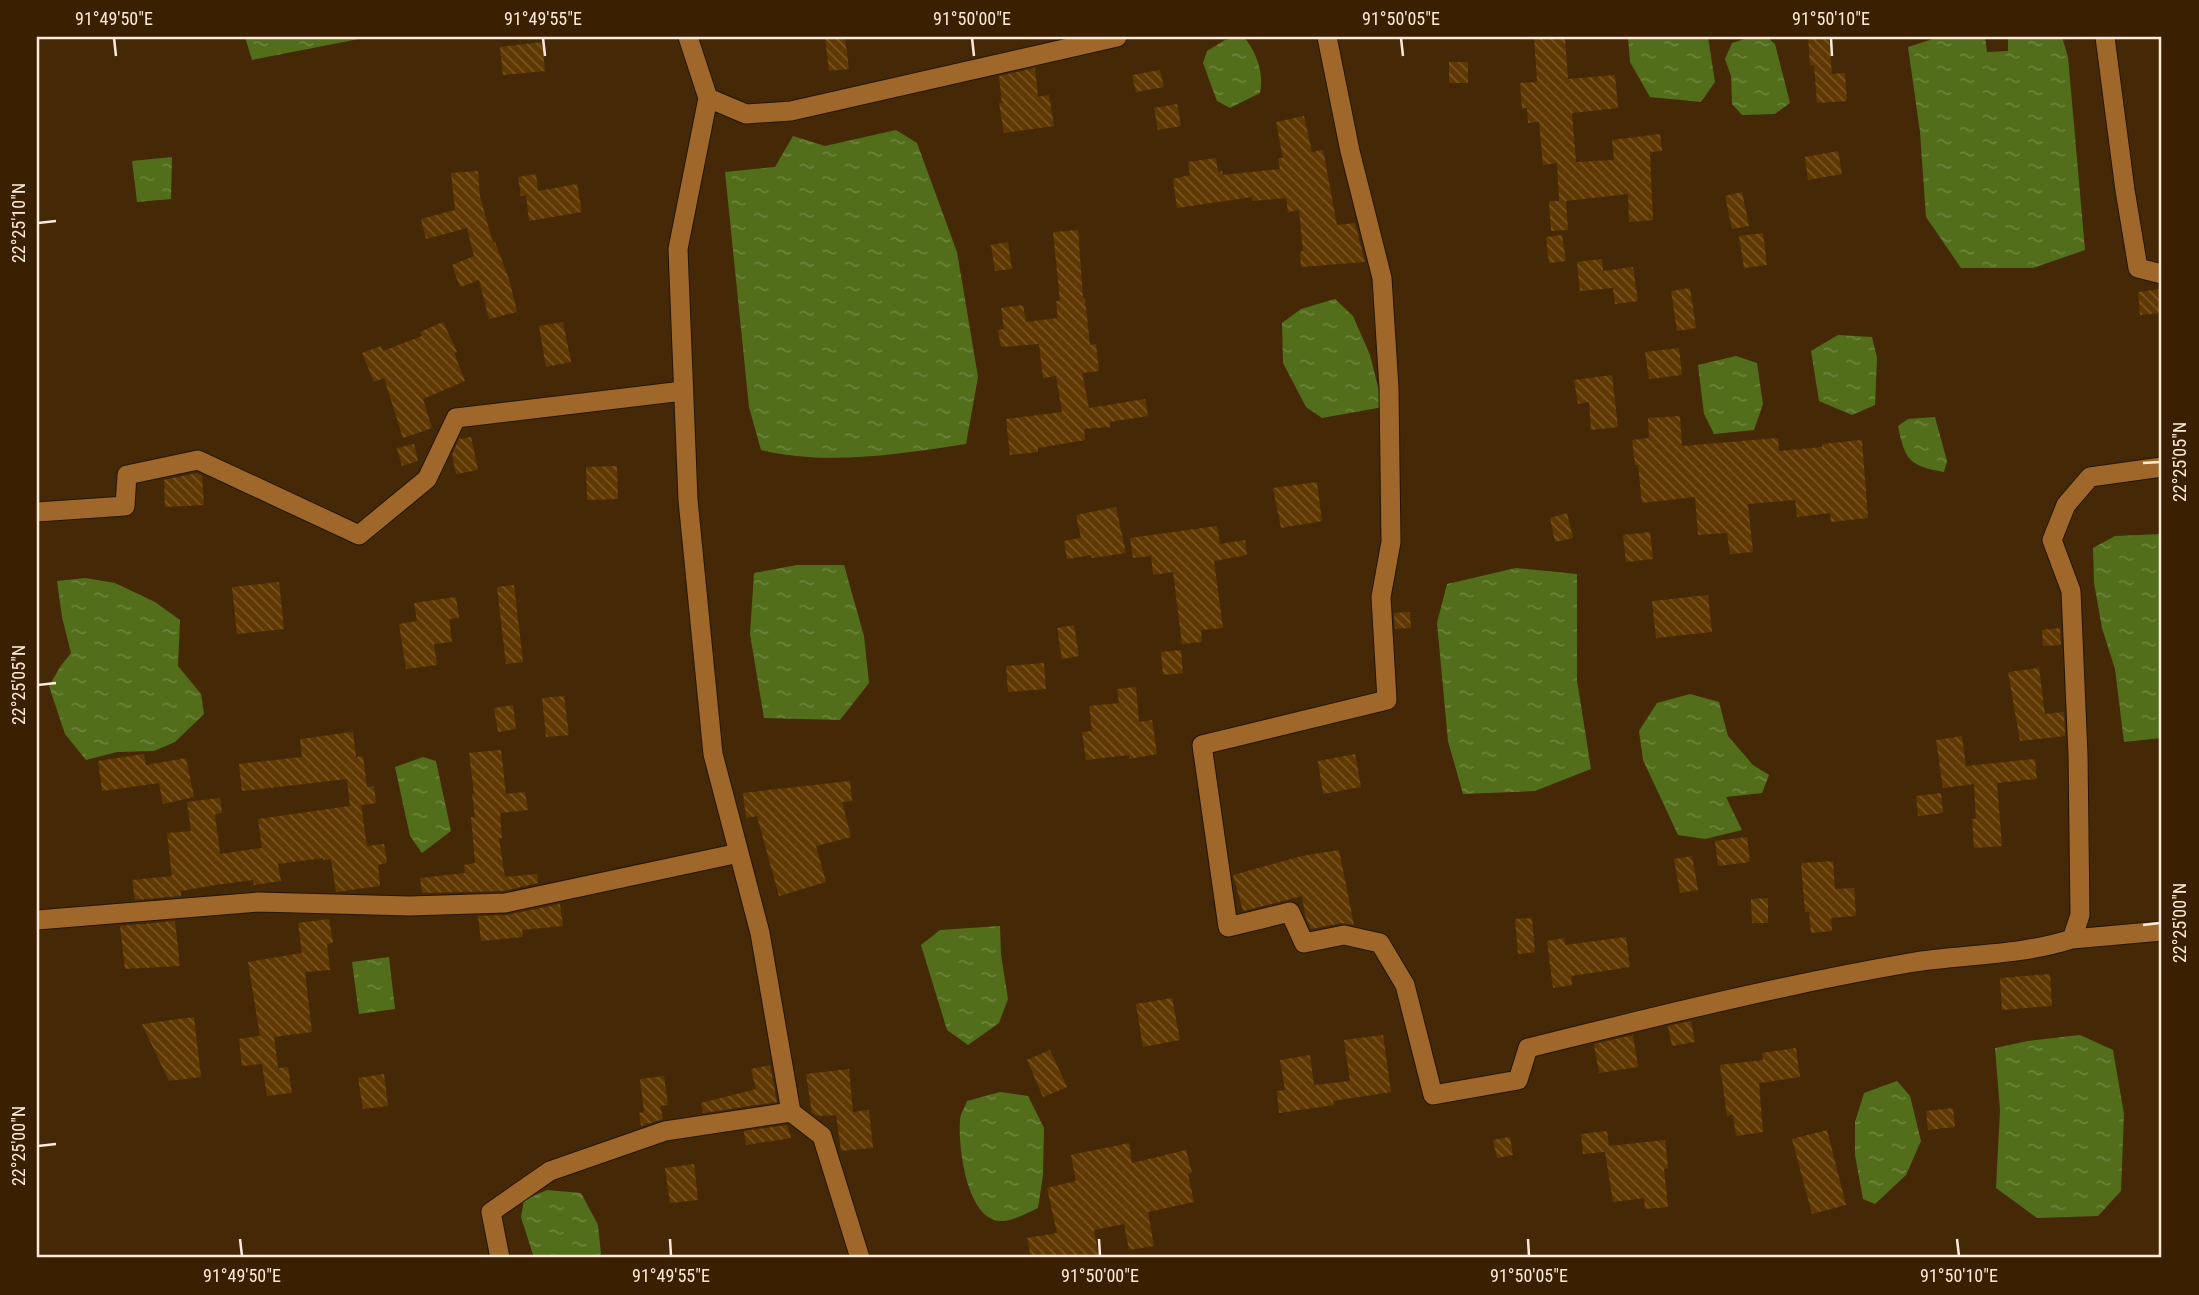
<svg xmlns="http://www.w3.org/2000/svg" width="2199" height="1295" font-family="'Roboto Condensed',sans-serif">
	<defs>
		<pattern id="water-ripples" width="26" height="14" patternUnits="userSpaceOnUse" patternTransform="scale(1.75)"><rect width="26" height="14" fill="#526e1b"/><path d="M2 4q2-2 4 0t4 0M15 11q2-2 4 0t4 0" fill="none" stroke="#6c833c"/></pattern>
		<pattern id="building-back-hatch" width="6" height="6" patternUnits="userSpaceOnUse" patternTransform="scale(1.75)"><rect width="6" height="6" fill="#5f3802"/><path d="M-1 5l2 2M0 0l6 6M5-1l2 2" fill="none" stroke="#775526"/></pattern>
	</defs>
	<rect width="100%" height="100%" fill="#452906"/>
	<path fill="url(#water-ripples)" d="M245 37H369L252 60Z
		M1244 37C1257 53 1264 73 1260 93L1230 108 1217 101 1203 63 1207 51 1225 40Z
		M1628 37H1708L1715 82 1701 102 1650 97 1630 62Z
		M1751 37H1767L1775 44 1790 103 1775 114 1742 115 1732 104 1731 76 1725 59 1732 43Z
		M1985 37 1987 52 2008 51V37H2062L2068 57 2085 250 2033 268H1961L1926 217 1920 132 1908 47 1936 38Z
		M896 130 917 143 957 252 978 377 966 444C899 454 827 466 761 450L749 407 725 172 775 167 793 136 825 146Z
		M172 157 171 199 137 202 132 161Z
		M1335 299 1353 316 1370 355 1383 407 1322 418 1306 407 1283 363 1282 323 1301 309Z
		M1838 335 1872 337 1877 358 1875 405 1852 415 1819 401 1811 351Z
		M1736 356 1757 363 1763 404 1754 430 1714 434 1704 414 1698 365Z
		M1935 417 1947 461 1944 472C1909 466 1905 460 1898 426L1908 419Z
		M2162 534V738L2124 742 2115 669 2102 628 2094 583 2093 548 2115 536Z
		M797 565H844L864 636 869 683 840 720 764 718 750 634 754 573Z
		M1516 568 1577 574V680L1591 769 1535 791 1463 794 1448 741 1437 623 1447 584Z
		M85 578 115 583 155 602 180 620 178 666 201 694 204 714 175 742 154 751 117 752 86 760 65 734 49 686 60 667 71 653 62 617 57 581Z
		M1690 694 1719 702 1728 736 1753 765 1769 775 1762 793 1726 797 1742 830 1705 839 1678 835 1643 760 1639 731 1657 703Z
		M423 757 436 761 451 831 422 853 410 836 395 767Z
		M1000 926 1001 955 1008 999 999 1023 968 1045 947 1030 921 945 940 930Z
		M389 957 395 1009 359 1014 352 962Z
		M2080 1035 2113 1050 2124 1114 2121 1191 2098 1216 2037 1218 1996 1188 2000 1110 1995 1048 2028 1041Z
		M1897 1081 1910 1096 1921 1141 1906 1175 1875 1204 1863 1199 1855 1155V1122L1864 1093Z
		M1000 1092 1028 1096 1044 1128 1043 1175 1038 1208C1026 1213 1006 1226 992 1219 966 1208 958 1146 960 1120 960 1114 965 1107 967 1101Z
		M547 1190 581 1193 598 1225 601 1254 595 1258H534L521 1217 524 1200Z"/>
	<path fill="url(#building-back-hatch)" d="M825 37H845L849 69 829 71Z
		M1534 37H1565L1568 79 1615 75 1618 108 1572 113 1576 162 1614 160 1612 140 1660 134 1662 151 1650 152 1653 220 1629 222 1628 194 1566 201 1568 230 1551 231 1549 201H1559L1557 163 1543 165 1539 122 1528 123 1527 108 1522 109 1520 83 1537 82Z
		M1808 37H1829L1832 74 1845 73 1847 101 1817 103 1814 65 1810 66Z
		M542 42 545 71 503 75 500 47Z
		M1449 62H1468V83H1449Z
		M1035 68 1038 97 1049 95 1054 126 1004 133 999 103H1002L999 76Z
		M1160 70 1164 87 1136 92 1132 75Z
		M1177 104 1181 126 1158 130 1154 108Z
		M1304 116 1312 152 1323 150 1337 225 1355 223 1365 262 1301 267 1300 252 1303 251 1299 210 1288 212 1286 198 1252 201V197L1177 208 1173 179 1190 175 1188 162 1216 158 1218 172 1222 171 1223 175 1280 169 1278 158H1283L1276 122Z
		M1838 151 1842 174 1808 180 1805 157Z
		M478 171 480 197 493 243 495 242 509 279 517 312 489 319 479 280 460 287 452 265 474 256 467 228 426 239 421 219 455 210 451 173Z
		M536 174 538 191 577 184 582 212 529 221 526 195 521 196 518 177Z
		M1742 192 1749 226 1732 229 1725 196Z
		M1078 230 1083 298H1085L1090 345 1096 344 1099 371 1082 373 1089 408 1145 399 1148 416 1110 422V427L1084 429 1085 440 1038 448V452L1010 455 1006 419 1062 412 1056 376 1043 378 1039 344 1001 347 998 330 1004 329 1001 308 1023 305 1026 322 1058 318 1056 301H1060L1053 232Z
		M1763 233 1767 265 1744 268 1739 236Z
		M1562 235 1566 261 1549 263 1546 237Z
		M1008 242 1012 269 995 271 991 245Z
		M1602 259 1603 271 1633 267 1638 301 1615 304 1613 288 1580 291 1577 262Z
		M1690 288 1696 328 1677 331 1671 291Z
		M2162 289V313L2140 315 2138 292Z
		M443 322 457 352 454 353 465 381 423 399 432 428 403 438 384 378 374 382 362 353 381 346 383 351 422 336 420 332Z
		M563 322 571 362 546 367 539 326Z
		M1679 348 1682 375 1649 379 1645 352Z
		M1612 375 1618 427 1591 430 1589 402 1578 404 1574 380Z
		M1680 416 1682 446 1778 438 1779 451 1822 447V444L1862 440 1868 518 1831 522 1830 513 1797 517 1795 500 1748 504 1753 552 1730 554 1727 533 1698 535 1695 497 1642 503 1638 465H1635L1632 440 1649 438 1648 418Z
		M471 437 478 470 456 474 452 455 459 439Z
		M414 444 418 461 402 466 397 448Z
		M617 466 618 499 587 500 586 467Z
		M197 473 202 476 204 505 165 507 164 480Z
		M1317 482 1322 521 1281 528 1273 488Z
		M1116 507 1126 553 1092 558 1091 555 1067 559 1064 541 1081 538 1076 515Z
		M1567 513 1573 538 1555 542 1550 518Z
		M1217 526 1220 544 1245 540 1247 555 1214 561 1223 628 1201 630 1202 642 1182 644 1173 572 1153 575 1151 556 1133 558 1130 538Z
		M1650 532 1653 559 1626 562 1623 535Z
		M279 582 284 629 237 634 232 587Z
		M514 585 523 662 506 664 497 587Z
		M1708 595 1712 632 1656 638 1652 601Z
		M456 597 459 618 449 619 452 642 434 644 437 665 406 669 399 624 417 621 414 603Z
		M1410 612 1411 628 1395 629 1394 613Z
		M1074 625 1079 656 1062 659 1057 628Z
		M2060 628 2061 645 2043 646 2042 630Z
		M1181 650 1183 673 1163 675 1161 652Z
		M1044 663 1046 689 1008 692 1006 666Z
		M2039 668 2045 714 2064 712 2065 736 2020 741 2008 672Z
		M1136 687 1139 722 1152 720 1157 754 1129 759V755L1086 760 1082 732 1092 731 1089 706 1119 703 1117 689Z
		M564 696 569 735 546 737 542 698Z
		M513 705 516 729 498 732 494 708Z
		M353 732 356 757 363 756 367 787 374 786 376 803 361 805 367 846 384 844 387 863 378 865 380 886 336 892 331 859 323 860V858L278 864 281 881 254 885 253 880 215 885 181 891V896L135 900 132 880 172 876 167 833 191 831 187 802 220 798 222 813 215 814 220 854 262 848 258 819 350 806 347 779 242 791 239 764 302 757 300 739Z
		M1962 736 1966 766 2035 759 2037 779 1997 783 2002 846 1974 848 1972 819H1976L1974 784 1943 788 1936 740Z
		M501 750 506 794 525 792 528 810 500 813 502 838H499L505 877 537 874 538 883 504 891 422 893 420 878 465 873 464 865 475 863 471 817H475L472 794H474L469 753Z
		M144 754 146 765 186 758 194 797 163 804 159 783 102 791 98 761Z
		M1355 754 1361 787 1323 794 1318 761Z
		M850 781 852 801 842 802 851 837 816 846 826 882 779 896 757 816 746 818 743 793Z
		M1941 793 1943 813 1918 816 1916 796Z
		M1747 837 1750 862 1718 866 1715 841Z
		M1339 850 1354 925 1342 923 1311 929 1305 915 1302 896 1243 911 1233 875 1302 856Z
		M1692 856 1698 890 1680 893 1674 859Z
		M1833 861 1835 889 1854 888 1856 916 1831 918 1832 931 1811 933 1809 912H1805L1801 863Z
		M1768 898V923H1752L1751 899Z
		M560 904 563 926 522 930 523 937 481 941 478 916 507 915Z
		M1532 918 1535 952 1518 954 1515 919Z
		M329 919 333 943 327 944 330 970 305 972 312 1032 274 1037 278 1068 288 1067 292 1093 267 1096 262 1064 242 1066 239 1039 260 1036 248 962 302 953 298 923Z
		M175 921 180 966 125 969 120 926Z
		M1626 937 1630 967 1571 976 1572 985 1553 988 1547 941 1564 938 1565 945Z
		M2050 974 2052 1006 2002 1010 2000 978Z
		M1172 998 1180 1040 1143 1047 1136 1004Z
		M194 1017 201 1077 169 1081 142 1024Z
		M1691 1021 1695 1042 1672 1046 1668 1026Z
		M1383 1035 1391 1092 1333 1101 1334 1105 1279 1113 1277 1091 1285 1090 1280 1060 1310 1055 1314 1085 1350 1081 1344 1040Z
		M1633 1035 1638 1067 1599 1073 1594 1044Z
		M1796 1048 1800 1077 1759 1083 1763 1132 1736 1136 1733 1115 1727 1116 1720 1065 1763 1060 1762 1053Z
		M1050 1050 1067 1087 1043 1097 1027 1060Z
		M770 1065 777 1102 703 1113 701 1103 756 1089 751 1069Z
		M849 1069 853 1112 869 1110 873 1148 841 1151 836 1115 817 1116 812 1113 806 1074Z
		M384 1074 388 1106 363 1109 358 1078Z
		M664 1076 668 1105 660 1106 663 1119 641 1126 639 1113 644 1112 640 1079Z
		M1953 1108 1955 1127 1928 1130 1926 1111Z
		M787 1125 791 1138 746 1145 744 1131Z
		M1827 1130 1846 1205 1812 1214 1792 1139Z
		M1607 1131 1609 1146 1665 1140 1668 1168 1664 1169 1668 1207 1645 1209 1644 1198 1613 1202 1605 1152 1583 1154 1581 1134Z
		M1510 1137 1513 1155 1497 1158 1493 1140Z
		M1129 1143 1132 1163 1186 1150 1192 1173 1188 1174 1194 1202 1148 1212 1154 1246 1129 1250 1124 1224 1094 1230 1099 1258H1031L1027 1238 1057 1233 1047 1188 1076 1181 1071 1155Z
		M694 1164 698 1200 670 1203 665 1168Z"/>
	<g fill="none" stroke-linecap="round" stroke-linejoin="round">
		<defs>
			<path id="minor" d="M1327 37 1350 151 1382 278 1389 388 1391 542 1381 597 1387 700 1202 745 1228 927 1290 912 1304 943 1344 935 1380 943 1405 985 1433 1095 1518 1080 1528 1048C1654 1017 1781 985 1909 963 1963 954 2019 956 2072 939L2080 915 2078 755 2071 591 2052 540 2066 505 2090 477 2162 467
				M2105 37 2125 190 2138 268 2162 274
				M708 98 746 114 791 111 1117 37
				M37 512 125 506 127 475 198 460 359 535 427 479 456 418 683 391
				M37 920 258 902 410 906 505 903 739 853
				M2072 939 2162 931
				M791 1112 822 1136 860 1258
				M500 1258 491 1212 550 1171 665 1131 791 1112 760 933 713 754 688 500 678 249 708 98 688 37"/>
		</defs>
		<use href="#minor" stroke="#241402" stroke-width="21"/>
		<use href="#minor" stroke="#9f682a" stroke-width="19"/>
	</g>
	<path fill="none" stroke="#feebda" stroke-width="2.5" d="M114 38 116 56M543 38 545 56M972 38 974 56M1401 38 1403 56M1831 38 1832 56M38 223 56 221M2143 463 2160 462M38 685 56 683M2143 925 2160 923M38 1146 56 1144M240 1239 242 1256M670 1239 671 1256M1099 1239 1100 1256M1528 1239 1529 1256M1957 1239 1959 1256"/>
	<rect width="2199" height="1295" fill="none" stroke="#3a1f00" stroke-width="77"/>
	<rect x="38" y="38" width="2122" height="1218" fill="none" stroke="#feebda" stroke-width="2.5"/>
	<g font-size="18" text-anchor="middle" fill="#feebda">
		<text x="114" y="25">91°49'50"E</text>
		<text x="543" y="25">91°49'55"E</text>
		<text x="972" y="25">91°50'00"E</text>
		<text x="1401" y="25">91°50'05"E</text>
		<text x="1831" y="25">91°50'10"E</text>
		<text transform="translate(19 223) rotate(-90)" y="6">22°25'10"N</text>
		<text transform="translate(2180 462) rotate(-90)" y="6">22°25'05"N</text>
		<text transform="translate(19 685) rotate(-90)" y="6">22°25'05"N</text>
		<text transform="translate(2180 923) rotate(-90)" y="6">22°25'00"N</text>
		<text transform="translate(19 1146) rotate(-90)" y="6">22°25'00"N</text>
		<text x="242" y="1282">91°49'50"E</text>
		<text x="671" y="1282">91°49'55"E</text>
		<text x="1100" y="1282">91°50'00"E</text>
		<text x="1529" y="1282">91°50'05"E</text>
		<text x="1959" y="1282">91°50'10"E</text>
	</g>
</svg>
